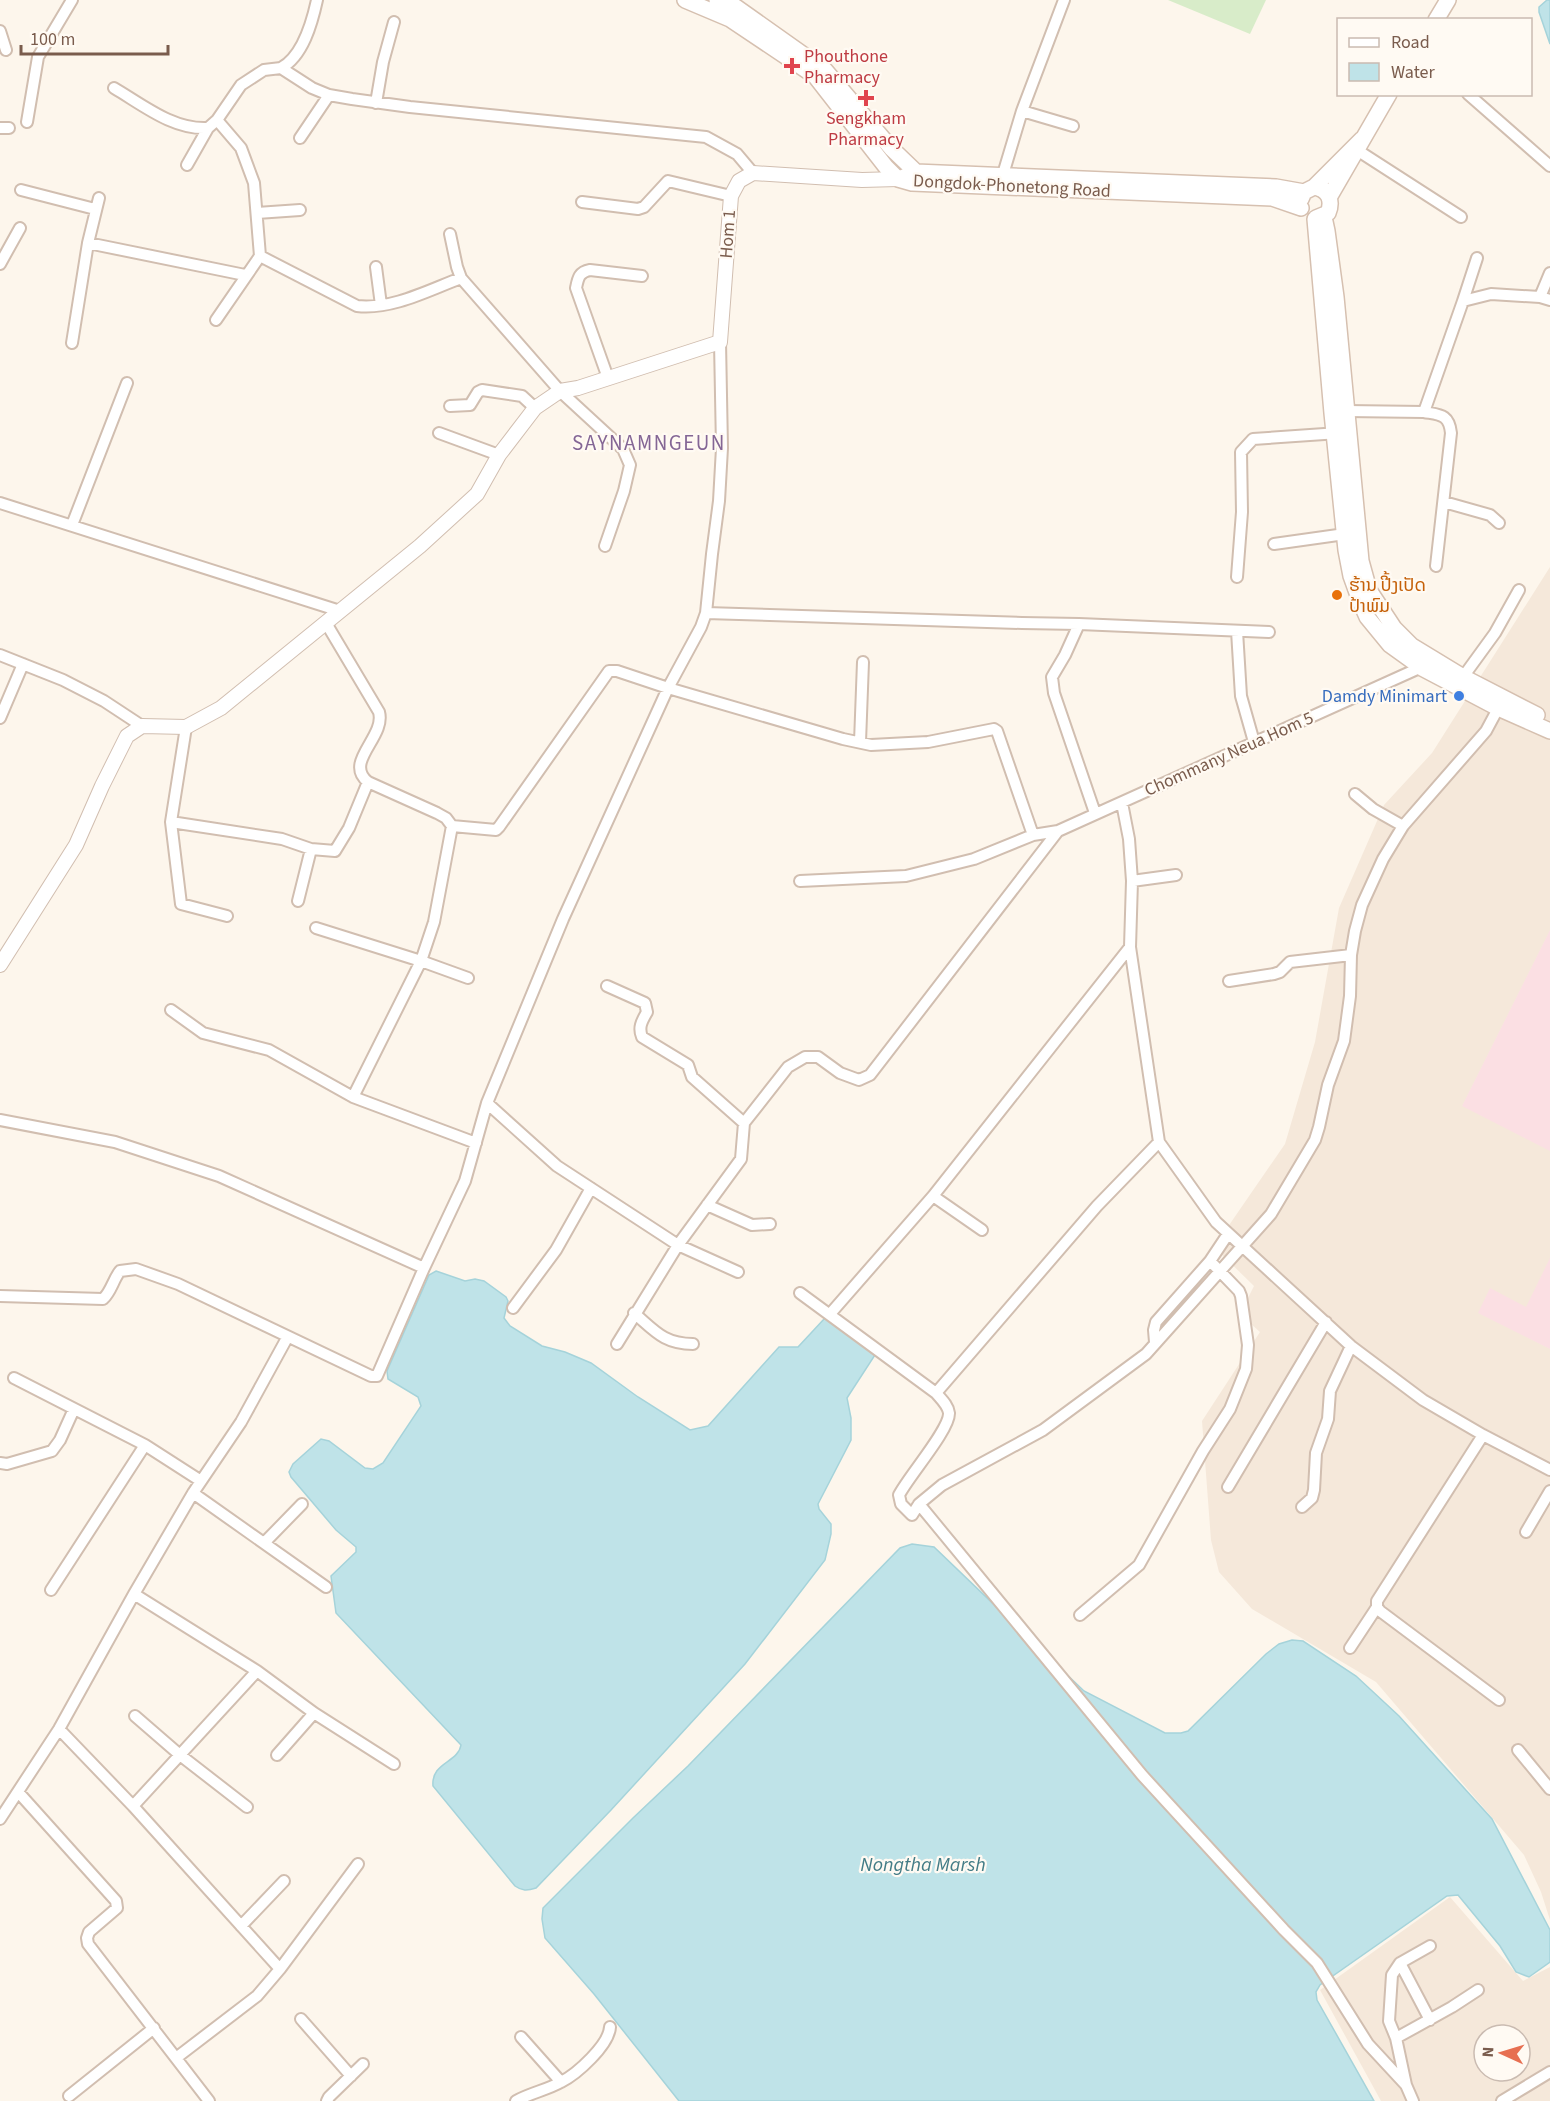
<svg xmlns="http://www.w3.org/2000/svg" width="1550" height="2101" font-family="'Source Sans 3','Noto Sans Lao',sans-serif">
	<rect width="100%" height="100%" fill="#fdf6ec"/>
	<path fill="#f5e8da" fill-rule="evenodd" d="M1550 567V1920L1541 1892 1524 1855 1376 1682 1252 1609 1219 1572 1211 1540 1202 1421 1260 1332 1240 1314 1254 1286 1214 1247 1285 1144 1315 1042 1339 908 1384 805 1432 753Z
		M1450 1897 1523 1981 1550 1967V2101H1381L1320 1990ZM1484 2035H1520V2071H1484Z"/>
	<path fill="#fbdfe3" d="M1550 930V1151L1462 1106Z
		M1550 1258V1349L1478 1313 1490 1288 1526 1307Z"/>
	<path fill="#d8ecc9" d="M1168 0H1266L1250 34Z"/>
	<path fill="#bfe3e8" stroke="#a5d3da" stroke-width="1.5" d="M1547 0H1550V44L1539 12V7Z
		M436 1271 465 1281 475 1279 484 1281 506 1297 508 1301 504 1318 510 1326 542 1346 565 1352 591 1363 638 1397 690 1430 708 1426 779 1347H798L824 1319 830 1320 875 1355 847 1398 851 1418V1440L818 1504 819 1509 831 1524V1534L825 1560 745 1664 611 1810 536 1888C527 1891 522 1891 515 1886L433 1786C431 1762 458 1763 461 1745L336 1613 331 1576 356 1552V1547L336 1530 291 1477 289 1472 293 1464 321 1439 329 1441 365 1468 373 1469 383 1463 421 1406 418 1397 388 1379 387 1371 429 1275Z
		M912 1544 934 1547 1084 1691 1165 1733H1181L1188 1731 1266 1654 1279 1644 1292 1640 1303 1641 1356 1676 1399 1716 1492 1819 1550 1930V1962L1529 1977 1516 1972 1500 1946 1458 1895 1447 1896 1320 1985 1316 1992 1317 2000 1374 2101H679L594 1994 545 1938 542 1919 543 1908 633 1818 688 1766 900 1548Z"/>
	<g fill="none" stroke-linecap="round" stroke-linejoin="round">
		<defs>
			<path id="minor" d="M0 31 6 50
				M281 68C303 56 312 23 317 0
				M114 88C143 105 173 130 208 128
				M1468 94 1550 166
				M376 103 383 62 394 22
				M1022 111 1073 126
				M27 122 38 57 72 0
				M0 128H9
				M300 138 329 95
				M1357 150 1461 217
				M187 165 208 128 217 120 241 85 264 70 281 68 312 88 329 95 352 99 410 107 706 137 737 154 753 173
				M1001 181 1022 111 1064 0
				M21 190 95 209
				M582 202 638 209 644 207 668 181 731 196
				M257 213 300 210
				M450 234 457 267 461 278 560 391 623 449 630 465 624 491 605 546
				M88 243 245 275
				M260 256 357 306C392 310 429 290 461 278
				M0 264 20 228
				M376 267 381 305
				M1540 297 1550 273
				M1463 301 1477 258
				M216 320 260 256 254 183 241 148 217 120
				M72 343 88 243 99 198
				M608 378 576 288C578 278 579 272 590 270L642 276
				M450 406 470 405 478 392 482 390 522 396 535 408
				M1346 411 1424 412 1463 301 1491 294 1540 297 1550 300
				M1424 412C1440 415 1449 414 1451 433L1436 566
				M439 433 499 455
				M1444 502 1490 515 1499 523
				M0 503 340 611
				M72 525 127 383
				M1274 544 1345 534
				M1237 577 1242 512 1241 452 1253 439 1339 433
				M706 613 1022 623 1079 624 1269 632
				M326 623 379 712C386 737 343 762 368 782L437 813 446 818 452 826 496 830 499 827 609 671H617L668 688 843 739 871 745 928 742 994 729 997 731 1033 835
				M1079 624 1065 655 1052 677 1054 693 1095 813
				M1237 631 1241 696 1254 742
				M0 655 63 680 104 701 142 726
				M1463 677 1495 633 1519 590
				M0 718 23 664
				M186 727 171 822 181 904 227 916
				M860 742 863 662
				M1355 794 1373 809 1403 826
				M1122 803 1129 839 1132 881 1130 947 1159 1142 1216 1222 1351 1346 1423 1400 1483 1435 1550 1470
				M171 822 282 839 311 849 335 851 349 828 368 782
				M800 881 906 876 974 859 1033 835 1058 831 1426 665
				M1132 881 1176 875
				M298 901 311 849
				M316 928 421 961 468 978
				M1229 981 1274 974 1280 972 1290 962 1351 955
				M607 986 645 1003 647 1012C642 1021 638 1027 642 1037L688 1065 692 1077 744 1123
				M171 1010 203 1033 269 1050 353 1097 476 1143
				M353 1097 421 961 434 922 452 826
				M487 1103 557 1166 678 1245 738 1272
				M0 1120 115 1142 219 1176 424 1268
				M933 1196 982 1230
				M707 1205 752 1225 770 1224
				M800 1293 936 1393C941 1399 948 1405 949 1413 950 1429 908 1477 899 1495L901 1504 912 1515 919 1504 942 1485 1043 1430 1146 1354 1271 1214 1315 1140 1319 1127 1328 1085 1344 1041 1350 996 1351 955 1355 931 1362 905 1383 859 1403 826 1486 731 1501 703
				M0 1296 103 1299C111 1292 113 1280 120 1271L136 1269 178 1284 371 1376H377L424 1268 465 1181 487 1103 563 919 668 688 701 627 706 613 712 554 719 501 722 448 720 342
				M513 1308 556 1250 591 1188
				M634 1313C655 1331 664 1344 693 1344
				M830 1314 933 1196 1130 947
				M1155 1342 1154 1330 1156 1322 1210 1261 1228 1234
				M617 1344 678 1245 741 1159 744 1123 788 1067 805 1057H818L840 1073 859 1080 870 1075 1058 831
				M14 1378 145 1445 201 1481
				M936 1393 1097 1206 1159 1142
				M1483 1435 1377 1601V1607L1380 1611 1499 1700
				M0 1463 7 1464 52 1451 60 1440 74 1409
				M1228 1487 1326 1322
				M193 1493 326 1587
				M919 1504 1142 1775 1284 1930 1317 1963 1368 2044 1406 2085
				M1302 1507 1312 1498 1314 1490 1316 1453 1328 1419 1330 1391 1351 1346
				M1526 1532 1550 1491
				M264 1543 302 1504
				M51 1590 145 1445
				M134 1594 257 1671 314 1713 394 1764
				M1080 1615 1139 1565 1203 1451 1230 1409 1246 1369 1248 1345 1241 1296 1239 1291 1210 1261
				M1350 1648 1377 1607
				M135 1716 180 1755 247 1807
				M59 1729 133 1806 280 1969
				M1518 1750 1550 1789
				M277 1755 314 1713
				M19 1793 116 1901 117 1908 89 1932 87 1938 88 1944 209 2101
				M133 1806 257 1671
				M0 1819 59 1729 134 1594 193 1493 241 1422 287 1338
				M241 1926 284 1881
				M1400 1963 1430 2020
				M301 2019 351 2076
				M521 2037 561 2082
				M1396 2038 1452 2007 1478 1990
				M176 2058 257 1996 280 1969 358 1864
				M69 2096 154 2028
				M327 2101 329 2097 363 2064
				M516 2101C530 2093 547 2090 561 2082 577 2074 609 2045 610 2027
				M1413 2101 1406 2085 1396 2038 1389 2021 1392 1975 1400 1963 1430 1946
				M1502 2101 1550 2072"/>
			<path id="tertiary" d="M0 965 76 845 102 786 127 736 142 726 186 727 221 708 420 546 477 494 499 455 535 408 560 391 578 388 720 342 731 196 739 181 753 173 862 180 898 179 905 176"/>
			<path id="secondary" d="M685 0 730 19 815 76 886 167 898 179 912 183 1272 198 1301 208
				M717 0 736 7 825 70 891 148 916 172 1276 187 1304 192
				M1436 20 1448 0
				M1314 187C1329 189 1333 201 1328 213L1316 218
				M1330 196 1389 94
				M1301 199 1304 192 1314 187 1362 139
				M1324 217 1327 231 1336 297 1361 561 1369 590 1394 628 1412 646 1463 677 1537 715
				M1315 219 1332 413 1346 550 1351 576 1360 601 1367 617 1390 645 1422 668 1498 708 1550 731"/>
		</defs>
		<use href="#minor" stroke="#d1beb0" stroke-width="14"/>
		<use href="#tertiary" stroke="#d1beb0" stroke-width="16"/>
		<use href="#secondary" stroke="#d6c0b0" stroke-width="18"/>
		<use href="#minor" stroke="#fff" stroke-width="10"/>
		<use href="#tertiary" stroke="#fff" stroke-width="14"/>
		<use href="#secondary" stroke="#fff" stroke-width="15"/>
	</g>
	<g fill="#e0444e" stroke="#fffaf3" stroke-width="2">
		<path d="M789 57h6v6h6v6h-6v6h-6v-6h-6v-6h6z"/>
		<path d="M863 89h6v6h6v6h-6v6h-6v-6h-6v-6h6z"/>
	</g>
	<circle fill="#e8710a" stroke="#fffaf3" stroke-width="2" cx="1337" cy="595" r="6"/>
	<circle fill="#3f7fe0" stroke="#fffaf3" stroke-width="2" cx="1459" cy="696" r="6"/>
	<g text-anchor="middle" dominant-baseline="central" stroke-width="4.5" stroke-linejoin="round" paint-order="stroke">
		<g font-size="18" fill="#be3a42" stroke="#fffaf3" text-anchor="start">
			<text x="804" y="56">Phouthone<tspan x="804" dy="21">Pharmacy</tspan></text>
			<text x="866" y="118" text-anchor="middle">Sengkham<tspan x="866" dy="21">Pharmacy</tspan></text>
		</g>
		<g font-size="18" fill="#7a5c4d" stroke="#fffaf3">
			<text transform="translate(1012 186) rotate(3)">Dongdok-Phonetong Road</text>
			<text transform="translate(728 234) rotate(-86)">Hom 1</text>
			<text transform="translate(1229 754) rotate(-24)">Chommany Neua Hom 5</text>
		</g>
		<g font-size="18" fill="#c56008" stroke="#fffaf3" text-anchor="start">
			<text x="1349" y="585">ຮ້ານ ປີ້ງເປັດ<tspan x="1349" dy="21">ປ້າພົມ</tspan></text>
		</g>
		<g font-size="18" fill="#366cbe" stroke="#fffaf3" text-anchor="end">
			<text x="1447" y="696">Damdy Minimart</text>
		</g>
		<g font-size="20" font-style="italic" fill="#437c86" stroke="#fffaf3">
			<text x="923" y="1865">Nongtha Marsh</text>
		</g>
		<g font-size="21" letter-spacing="1.5" fill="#846695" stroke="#fffaf3">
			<text x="649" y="443">SAYNAMNGEUN</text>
		</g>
	</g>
	<rect x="1337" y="18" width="195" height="78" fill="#fffaf3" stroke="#cabbb1" stroke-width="1.5"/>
	<rect x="1349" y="38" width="30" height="9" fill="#ffffff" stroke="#cabbb1" stroke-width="1.5"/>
	<text x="1391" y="48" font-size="18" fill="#7a5c4d">Road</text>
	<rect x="1349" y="63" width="30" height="18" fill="#bfe3e8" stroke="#cabbb1" stroke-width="1.5"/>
	<text x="1391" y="78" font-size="18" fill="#7a5c4d">Water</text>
	<g transform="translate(1502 2053) rotate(274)"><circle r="28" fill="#fffaf3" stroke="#cabbb1" stroke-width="1.5"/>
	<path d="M0-4.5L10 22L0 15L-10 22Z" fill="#e76f51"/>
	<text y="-9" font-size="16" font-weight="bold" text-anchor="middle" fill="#7a5c4d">N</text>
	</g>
	<path d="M21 45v9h147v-9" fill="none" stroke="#7a5c4d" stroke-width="3"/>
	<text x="30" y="45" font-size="18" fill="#7a5c4d" stroke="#fffaf3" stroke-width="4.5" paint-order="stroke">100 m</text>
</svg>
